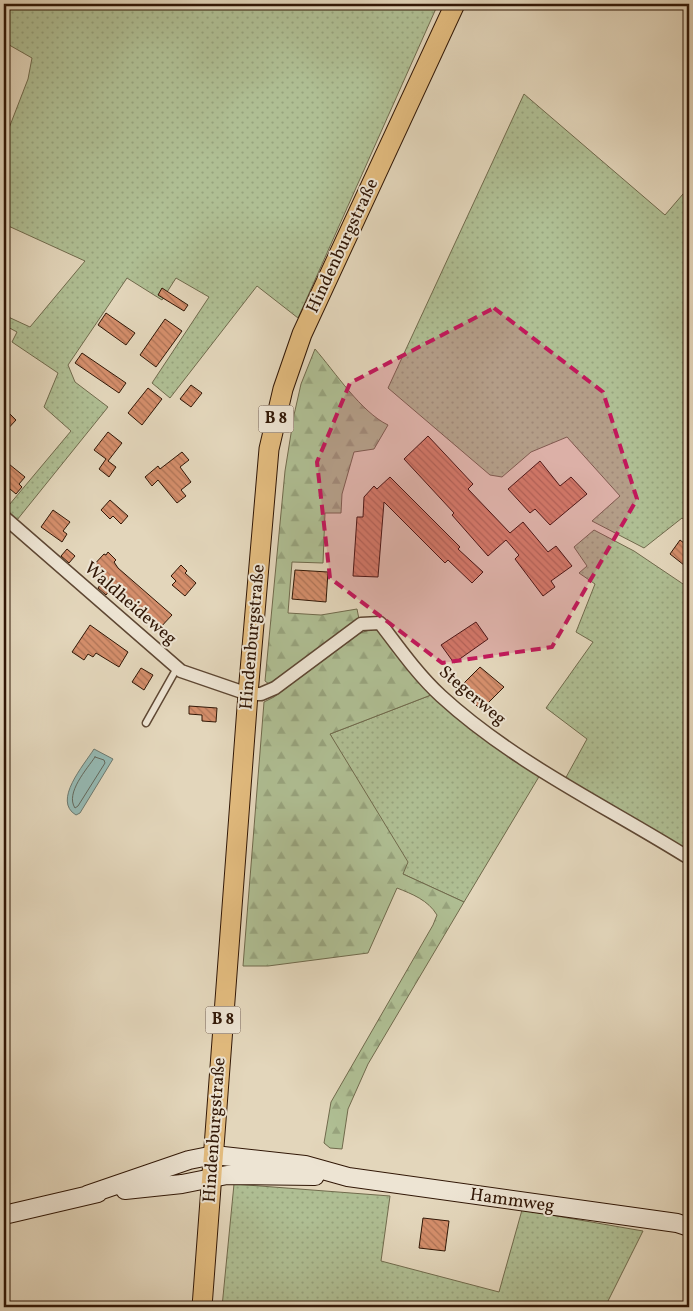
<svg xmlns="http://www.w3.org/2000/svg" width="693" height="1311" font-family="Vollkorn,serif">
	<defs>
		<pattern id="grass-dots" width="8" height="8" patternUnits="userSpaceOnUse" patternTransform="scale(1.25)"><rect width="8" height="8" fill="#afbe93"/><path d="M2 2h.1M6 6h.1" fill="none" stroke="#97a37d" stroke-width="1.8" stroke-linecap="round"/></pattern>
		<pattern id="forest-firs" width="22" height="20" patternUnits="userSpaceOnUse" patternTransform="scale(1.25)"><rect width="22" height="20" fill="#afbe93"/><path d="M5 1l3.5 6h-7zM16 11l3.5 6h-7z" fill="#97a37d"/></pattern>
		<pattern id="building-back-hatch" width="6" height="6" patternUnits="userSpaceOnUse" patternTransform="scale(1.25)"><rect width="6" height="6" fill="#d48e6b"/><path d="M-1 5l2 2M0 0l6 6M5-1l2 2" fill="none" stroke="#ad7356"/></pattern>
	</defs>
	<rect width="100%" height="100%" fill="#e3d6bb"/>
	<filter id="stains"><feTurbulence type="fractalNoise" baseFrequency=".004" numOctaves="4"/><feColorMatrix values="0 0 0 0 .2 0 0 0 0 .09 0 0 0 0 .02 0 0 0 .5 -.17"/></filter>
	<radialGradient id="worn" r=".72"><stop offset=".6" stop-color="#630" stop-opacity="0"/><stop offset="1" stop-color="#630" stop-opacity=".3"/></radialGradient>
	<path fill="url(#grass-dots)" stroke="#706a4c" d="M4 4H438L298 318 257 286 170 398 152 383 209 297 176 278 162 300 127 278 68 365 75 382 108 407 17 520 4 511 71 431 44 407 58 373 12 342 17 332 4 325V315L30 327 85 261 4 224V141L28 79 32 58 4 42Z
		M524 94 665 215 689 187V523L682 518 644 548 592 521 620 496 567 437 531 452 502 477 490 475 388 388Z
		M594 530 634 551 689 588V853L564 781 587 739 546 708 593 642 576 632 595 584 579 573 587 566 574 547Z
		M431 695 540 775 464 902 403 874 330 734Z
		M234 1184 390 1196 381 1261 499 1292 522 1210 643 1231 605 1307H222Z"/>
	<path fill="url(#forest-firs)" stroke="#706a4c" d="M315 349C335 372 361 412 388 425L374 449 354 452 342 494 341 513H325L323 563 292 562 288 613 321 615 357 609 359 619 269 684 265 681 285 471 294 415 301 384Z
		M373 629 381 632 431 695 330 734 408 862 403 874 464 902 368 1064 348 1109 342 1149 330 1148 324 1143 331 1102 433 925 437 915C428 900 412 894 397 888L368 953 268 966H243L264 702 274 697 360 633Z"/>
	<path fill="#95b9b3" stroke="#6d786e" d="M94 749 113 759 80 813 76 815C52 801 84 765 94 749Z"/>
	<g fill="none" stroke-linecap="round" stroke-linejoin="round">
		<path stroke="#63685c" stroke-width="1" d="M95 757 104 760 105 763 78 806 75 808C65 793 87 769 95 757Z"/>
	</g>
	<path fill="url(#building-back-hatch)" stroke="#311706" d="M162 288 188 305 184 311 158 295Z
		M106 313 135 333 126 345 98 325Z
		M165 319 182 331 156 367 140 355Z
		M82 353 126 383 119 393 75 363Z
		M191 385 202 393 191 407 180 399Z
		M148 388 162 399 142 425 128 413Z
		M4 408 16 420 4 433Z
		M108 432 122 443 108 461 116 467 109 477 99 469 106 459 94 450Z
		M428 436 473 484 468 489 510 533 523 522 548 552 556 546 572 566 551 581 555 587 543 596 515 559 519 555 506 540 488 556 452 515 454 513 404 459Z
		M182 452 189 460 180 467 191 482 181 490 186 496 177 503 158 480 152 486 145 477 158 466 160 469Z
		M4 460 25 477 19 484 22 487 16 494 4 484Z
		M540 461 560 486 571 477 587 494 550 525 535 509 530 513 508 489Z
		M390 477 460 547 458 549 483 572 472 583 448 560 445 563 384 502 378 577 353 576 357 517H363L364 497 374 486 377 489Z
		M110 500 128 516 121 524 113 516 110 519 101 510Z
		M53 510 70 522 63 531 67 534 62 542 41 527Z
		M680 540 689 547V569L670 554Z
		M67 549 75 556 69 563 61 556Z
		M108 552 116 560 114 562 118 568 172 615 159 629 129 601 126 605 110 590 106 595 98 588 103 581 90 569 104 554 106 555Z
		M181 565 187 571 185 573 196 583 185 596 172 585 176 581 171 576Z
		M295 570 328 572 326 602 292 599Z
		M476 622 488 639 454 663 441 645Z
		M90 625 128 652 119 667 96 653 93 657 88 654 84 660 72 652Z
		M480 667 504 687 481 710 459 688Z
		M141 668 153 675 144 690 132 682Z
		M189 706 217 708 216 722 202 721V715L189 714Z
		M423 1218 449 1221 445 1251 419 1248Z"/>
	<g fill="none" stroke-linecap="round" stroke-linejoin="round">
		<defs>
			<path id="lane" d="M146 723 177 668"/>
			<path id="street" d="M4 517 181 671 248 694H261L275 688 361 624 380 623C399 648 418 675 441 696 514 763 606 806 689 858"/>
			<path id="secondary" d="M125 1190 182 1184 227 1175 315 1176
				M87 1195 189 1160 214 1155 305 1165 348 1177 677 1223 689 1227
				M4 1215 98 1193"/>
			<path id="primary" d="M202 1307 248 694 269 449 283 389 302 334 455 4"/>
		</defs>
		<use href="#lane" stroke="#5e4733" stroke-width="9"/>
		<use href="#street" stroke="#5e4733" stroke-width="15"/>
		<use href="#secondary" stroke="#311706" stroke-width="20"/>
		<use href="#primary" stroke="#311706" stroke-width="21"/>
		<use href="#lane" stroke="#ede4d3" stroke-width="6"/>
		<use href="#street" stroke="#ede4d3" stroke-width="12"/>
		<use href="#secondary" stroke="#ede4d3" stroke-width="18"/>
		<use href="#primary" stroke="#e2bb7e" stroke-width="19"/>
	</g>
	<path fill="#c2185b" fill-opacity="0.2" stroke="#c2185b" stroke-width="4" stroke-dasharray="10 6" stroke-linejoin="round" d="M494 308 603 392 637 499 552 647 442 663 330 578 317 462 350 383Z"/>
	<g text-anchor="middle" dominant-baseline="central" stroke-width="4" stroke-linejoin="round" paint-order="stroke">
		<g fill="#ede4d3" stroke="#695444" stroke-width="1">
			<rect x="258.5" y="405.5" width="35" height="27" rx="4"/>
			<rect x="205.5" y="1006.5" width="35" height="27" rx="4"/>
		</g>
		<g font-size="16" font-weight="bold" fill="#311706">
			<text x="276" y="419">B 8</text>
			<text x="223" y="1020">B 8</text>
		</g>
		<g font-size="18" fill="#311706" stroke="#ede4d3">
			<text transform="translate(343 246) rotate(-65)">Hindenburgstraße</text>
			<text transform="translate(130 604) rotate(41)">Waldheideweg</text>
			<text transform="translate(253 637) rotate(-85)">Hindenburgstraße</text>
			<text transform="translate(472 696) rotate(40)">Stegerweg</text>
			<text transform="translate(215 1130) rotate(-86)">Hindenburgstraße</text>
			<text transform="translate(512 1201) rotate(8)">Hammweg</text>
		</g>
	</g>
	<rect width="693" height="1311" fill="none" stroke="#e3d6bb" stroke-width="20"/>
	<rect x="5" y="5" width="683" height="1301" fill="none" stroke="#311706" stroke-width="2.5"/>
	<rect x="10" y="10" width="673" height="1291" fill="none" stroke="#311706"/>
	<rect width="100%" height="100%" filter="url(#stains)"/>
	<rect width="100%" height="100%" fill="url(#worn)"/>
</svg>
